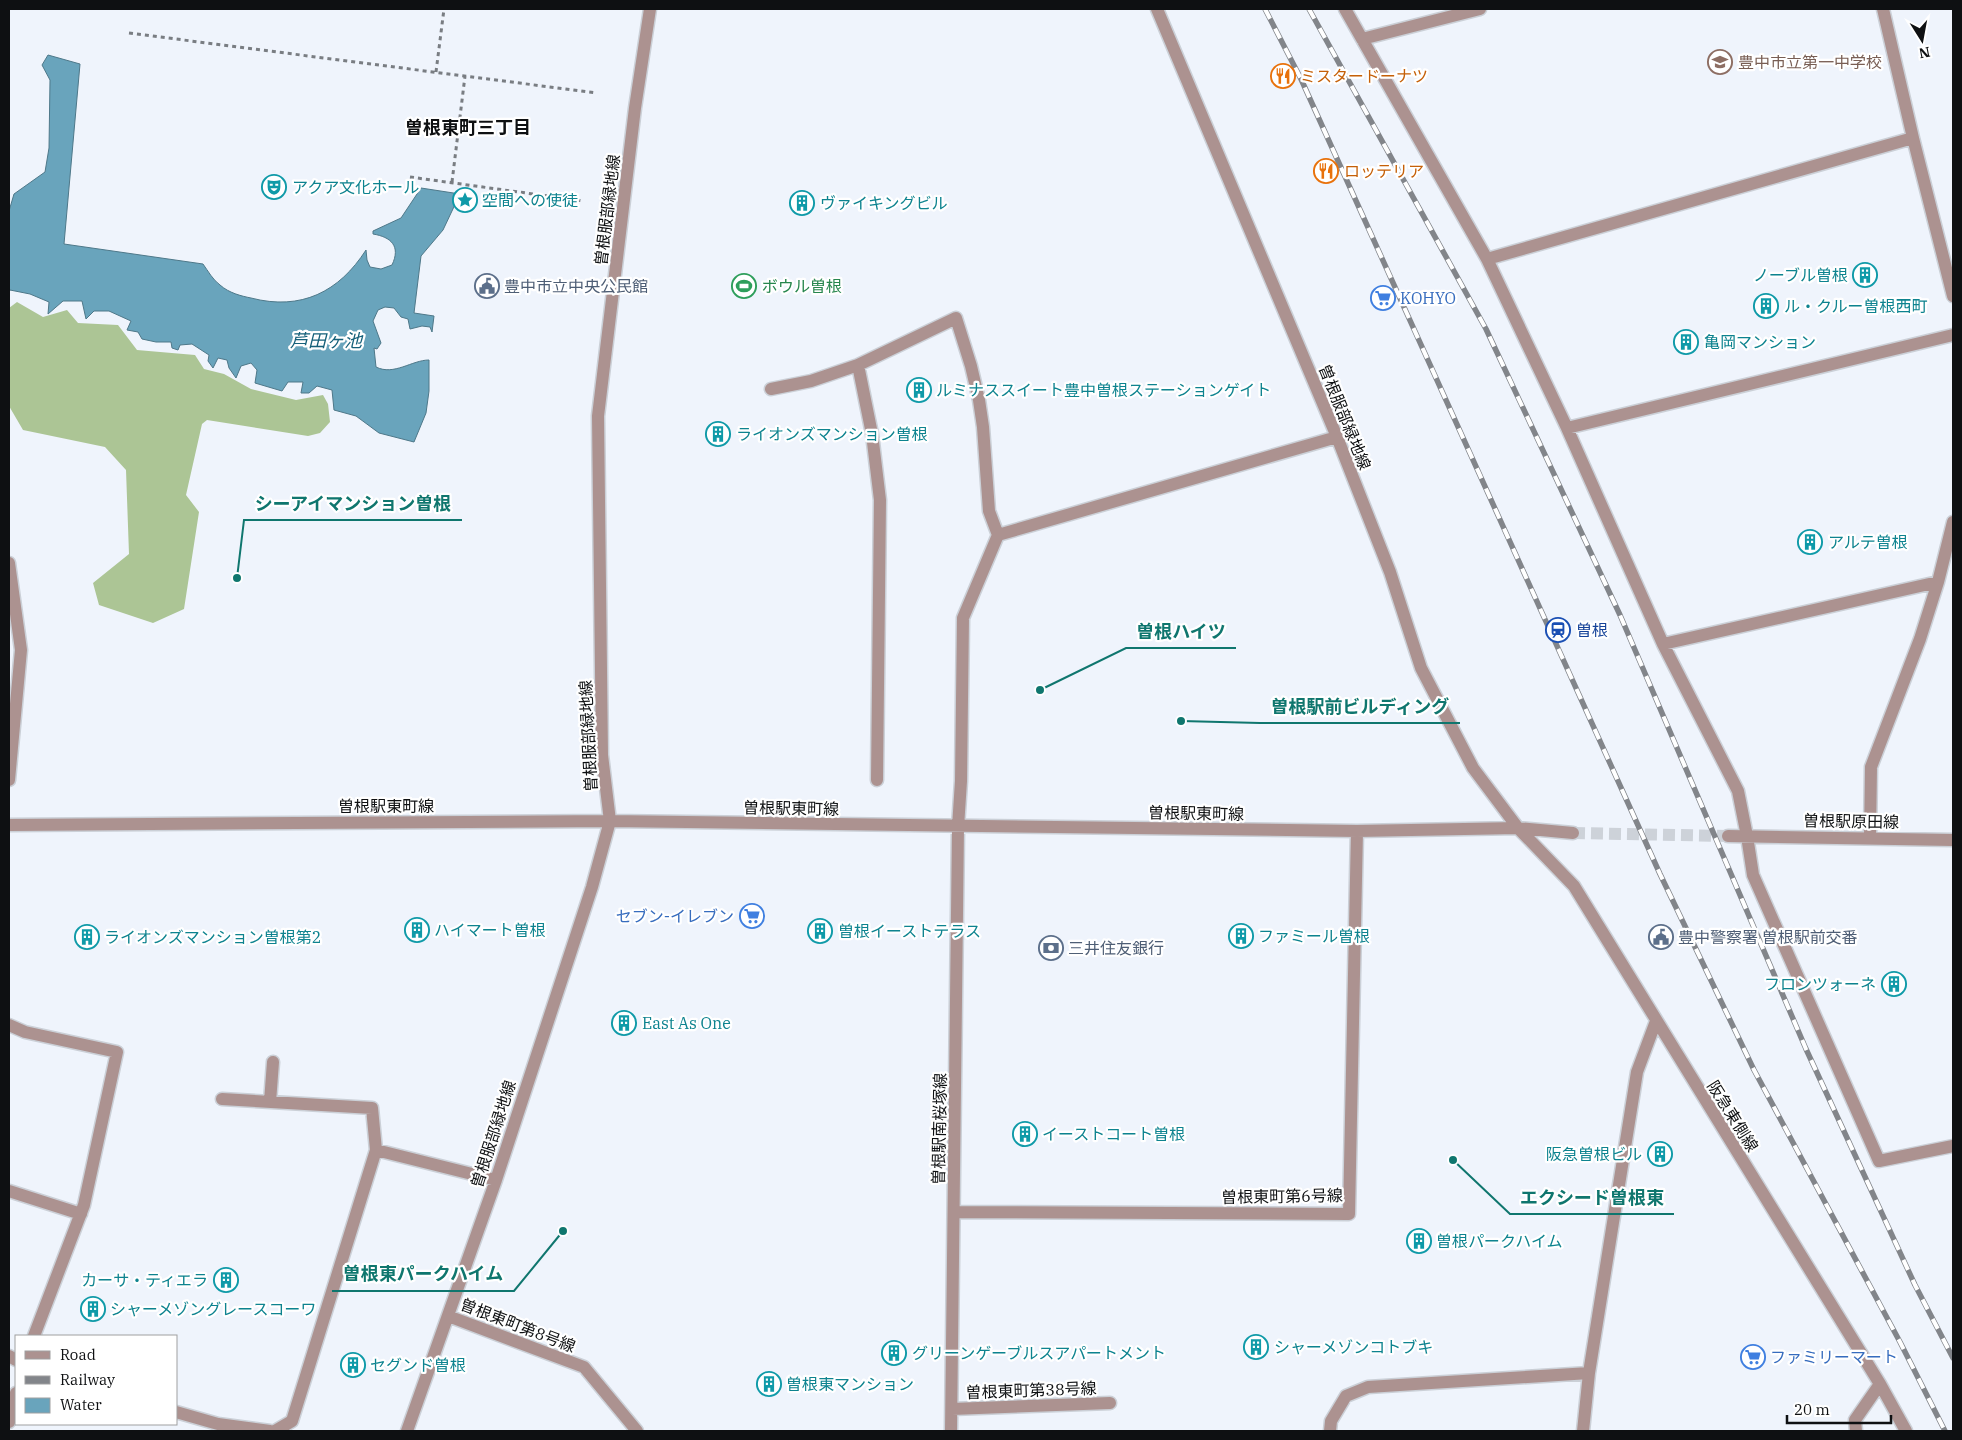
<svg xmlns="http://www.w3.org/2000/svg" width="1962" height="1440" font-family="'IBM Plex Serif','Noto Sans JP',serif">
	<rect width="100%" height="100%" fill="#eff4fc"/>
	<path fill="#acc595" d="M17 302 43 317 67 310 78 323 118 325 137 350 195 355 204 369 224 374 251 389 296 400 323 395 328 404 330 422 320 433 308 436 207 420 202 424 186 495 199 512 184 609 153 623 99 605 93 583 129 554 126 470 105 447 23 430 9 406V308Z"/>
	<path fill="#69a4bc" stroke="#4e7889" d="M48 55 80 64 64 244 203 264C208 271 213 280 220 285 229 293 241 296 251 298 301 311 339 292 366 250L367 260 370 267 381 269 392 265C401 246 391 237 373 234V231L401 218 421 188 460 194 443 230 421 256 414 313 434 316 432 332 430 327 422 326 410 329 408 319 401 317 394 308 385 307 378 310 373 321 381 343 377 349 374 348 376 367C394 376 412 360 429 360V391L426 413 414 442 379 433 356 416 334 410 332 390 317 386 309 393H301L303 382H288L282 391 255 383 257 370 251 363 241 366 236 378 229 368 227 360 218 358 213 368 208 361 209 355 192 344 180 345 178 350 172 348 171 342H156L142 339 138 332 127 330 131 321 109 311H94L86 319 82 301H63L48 314 49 302 30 294 10 290 9 292V211L14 194 45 172 49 148 50 80 42 65Z"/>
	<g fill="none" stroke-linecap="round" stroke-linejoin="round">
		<path stroke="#cdd2d9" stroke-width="12" stroke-dasharray="12 6" stroke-linecap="butt" d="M1573 833 1728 836"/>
		<defs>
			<path id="minor" d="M1157 9 1337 437 1390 572 1421 668 1473 768 1518 828 1574 886 1880 1384 1906 1431
				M1345 9 1487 259 1567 428 1663 644 1738 791 1747 836 1753 875 1879 1161 1953 1146
				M1883 9 1913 138 1953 296
				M1362 39 1480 9
				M1487 259 1913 138
				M858 365 872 434 880 500 877 780
				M771 389 811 381 858 365 956 318 971 366 979 400 983 427 989 511 998 535
				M1567 428 1953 335
				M9 563 21 650 9 780
				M1663 644 1938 582
				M9 825 610 821 1357 831 1518 828 1573 833
				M1728 836 1953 840
				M1870 837 1871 767 1920 639 1938 582 1953 522
				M9 1025 25 1032 117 1052 84 1205 34 1336
				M222 1099 372 1108 376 1150
				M270 1102 273 1062
				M9 1191 81 1214
				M954 1212 1349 1214 1357 831
				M448 1316 584 1367 637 1431
				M9 1356 16 1360
				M952 1409 1110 1403
				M176 1412 218 1424 270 1431
				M9 1422 16 1393
				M275 1431 292 1421 376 1150 496 1180
				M407 1431 496 1180 592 887 610 821 602 755 598 416 635 108 650 9
				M951 1431 958 827 961 781 963 618 998 535 1337 437
				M1330 1431 1331 1421 1346 1396 1368 1387 1589 1373
				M1583 1431 1589 1373 1637 1072 1656 1021
				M1856 1431 1855 1420 1880 1384"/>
		</defs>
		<use href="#minor" stroke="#cbd0d7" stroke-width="15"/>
		<path stroke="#797d82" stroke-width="3" stroke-dasharray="4 4" stroke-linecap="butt" d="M129 33 597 93
			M436 72 444 9
			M410 177 584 201
			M452 182 465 76
			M505 204 507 189"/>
		<use href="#minor" stroke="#ac9290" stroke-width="12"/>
		<defs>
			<path id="rail" d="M1265 9 1301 79 1660 874 1754 1070 1900 1342 1945 1431
				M1309 9 1486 329 1620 615 1806 1049 1915 1285 1953 1358"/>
		</defs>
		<use href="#rail" stroke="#82858a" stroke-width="5.5"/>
		<use href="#rail" stroke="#fff" stroke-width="4" stroke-dasharray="11" stroke-linecap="butt"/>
	</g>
	<defs>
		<symbol id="school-ring" viewBox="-11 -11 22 22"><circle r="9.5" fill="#fff" stroke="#8d6e63" stroke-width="1.5"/><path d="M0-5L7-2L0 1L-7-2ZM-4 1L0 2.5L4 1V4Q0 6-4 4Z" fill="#8d6e63"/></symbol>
		<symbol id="restaurant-ring" viewBox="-11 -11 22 22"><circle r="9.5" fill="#fff" stroke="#e8710a" stroke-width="1.5"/><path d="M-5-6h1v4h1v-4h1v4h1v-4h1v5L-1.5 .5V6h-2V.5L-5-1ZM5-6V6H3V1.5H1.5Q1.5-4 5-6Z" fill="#e8710a"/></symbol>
		<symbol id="theatre-ring" viewBox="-11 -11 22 22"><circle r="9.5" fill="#fff" stroke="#0f9aa8" stroke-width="1.5"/><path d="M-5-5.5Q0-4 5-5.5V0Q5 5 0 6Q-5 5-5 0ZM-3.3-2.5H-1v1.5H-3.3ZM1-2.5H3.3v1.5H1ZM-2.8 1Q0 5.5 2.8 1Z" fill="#0f9aa8"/></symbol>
		<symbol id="sight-ring" viewBox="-11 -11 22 22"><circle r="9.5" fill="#fff" stroke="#0f9aa8" stroke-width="1.5"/><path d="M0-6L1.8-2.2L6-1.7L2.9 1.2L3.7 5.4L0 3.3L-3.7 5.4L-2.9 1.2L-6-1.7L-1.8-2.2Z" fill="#0f9aa8"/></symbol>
		<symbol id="building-ring" viewBox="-11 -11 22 22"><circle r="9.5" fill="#fff" stroke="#0f9aa8" stroke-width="1.5"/><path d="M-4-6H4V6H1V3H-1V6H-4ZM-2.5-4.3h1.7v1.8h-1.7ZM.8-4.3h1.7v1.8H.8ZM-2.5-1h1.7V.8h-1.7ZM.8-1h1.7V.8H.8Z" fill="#0f9aa8"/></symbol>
		<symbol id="civic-ring" viewBox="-11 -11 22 22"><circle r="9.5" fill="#fff" stroke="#5c6f8a" stroke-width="1.5"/><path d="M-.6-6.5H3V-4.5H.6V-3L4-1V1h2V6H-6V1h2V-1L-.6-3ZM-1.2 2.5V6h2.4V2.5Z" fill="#5c6f8a"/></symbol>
		<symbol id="stadium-ring" viewBox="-11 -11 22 22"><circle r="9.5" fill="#fff" stroke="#2e9e5b" stroke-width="1.5"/><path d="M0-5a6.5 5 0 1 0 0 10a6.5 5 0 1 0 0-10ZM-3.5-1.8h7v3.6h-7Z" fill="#2e9e5b"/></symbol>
		<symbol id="supermarket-ring" viewBox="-11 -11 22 22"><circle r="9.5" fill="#fff" stroke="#3f7fe0" stroke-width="1.5"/><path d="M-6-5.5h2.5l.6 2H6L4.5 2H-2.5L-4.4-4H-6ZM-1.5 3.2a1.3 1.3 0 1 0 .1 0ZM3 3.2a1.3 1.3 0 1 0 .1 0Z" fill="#3f7fe0"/></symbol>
		<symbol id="station-ring" viewBox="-11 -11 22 22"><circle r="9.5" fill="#fff" stroke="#1a4fb4" stroke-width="1.5"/><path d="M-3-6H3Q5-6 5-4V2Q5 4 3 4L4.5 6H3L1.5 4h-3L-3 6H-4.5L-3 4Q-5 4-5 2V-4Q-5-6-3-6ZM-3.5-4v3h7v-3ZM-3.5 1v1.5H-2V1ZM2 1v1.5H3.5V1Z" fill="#1a4fb4"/></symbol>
		<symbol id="bank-ring" viewBox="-11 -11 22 22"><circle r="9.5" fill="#fff" stroke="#5c6f8a" stroke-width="1.5"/><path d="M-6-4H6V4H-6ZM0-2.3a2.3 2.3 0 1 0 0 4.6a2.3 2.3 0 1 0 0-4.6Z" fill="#5c6f8a"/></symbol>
	</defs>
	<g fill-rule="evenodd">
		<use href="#school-ring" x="1706" y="48" width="28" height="28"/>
		<use href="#restaurant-ring" x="1269" y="62" width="28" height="28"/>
		<use href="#restaurant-ring" x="1312" y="157" width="28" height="28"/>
		<use href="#theatre-ring" x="260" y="173" width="28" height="28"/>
		<use href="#sight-ring" x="451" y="186" width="28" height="28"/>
		<use href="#building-ring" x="788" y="189" width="28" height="28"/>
		<use href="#building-ring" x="1851" y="261" width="28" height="28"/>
		<use href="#civic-ring" x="473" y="272" width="28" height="28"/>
		<use href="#stadium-ring" x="730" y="272" width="28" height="28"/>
		<use href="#supermarket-ring" x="1369" y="284" width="28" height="28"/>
		<use href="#building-ring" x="1752" y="292" width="28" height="28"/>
		<use href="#building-ring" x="1672" y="328" width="28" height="28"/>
		<use href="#building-ring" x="905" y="376" width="28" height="28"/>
		<use href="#building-ring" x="704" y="420" width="28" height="28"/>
		<use href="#building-ring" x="1796" y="528" width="28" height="28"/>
		<use href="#station-ring" x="1544" y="616" width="28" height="28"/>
		<use href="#supermarket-ring" x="738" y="902" width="28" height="28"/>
		<use href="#building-ring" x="403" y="916" width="28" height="28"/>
		<use href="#building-ring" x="806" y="917" width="28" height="28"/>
		<use href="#building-ring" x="1227" y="922" width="28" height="28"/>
		<use href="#building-ring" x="73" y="923" width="28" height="28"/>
		<use href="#civic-ring" x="1647" y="923" width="28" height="28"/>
		<use href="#bank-ring" x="1037" y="934" width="28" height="28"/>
		<use href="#building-ring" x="1880" y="970" width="28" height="28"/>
		<use href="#building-ring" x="610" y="1009" width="28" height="28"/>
		<use href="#building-ring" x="1011" y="1120" width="28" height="28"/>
		<use href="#building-ring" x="1646" y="1140" width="28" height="28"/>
		<use href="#building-ring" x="1405" y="1227" width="28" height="28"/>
		<use href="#building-ring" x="212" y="1266" width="28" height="28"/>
		<use href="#building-ring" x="79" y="1295" width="28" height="28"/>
		<use href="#building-ring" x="1242" y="1333" width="28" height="28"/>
		<use href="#building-ring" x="880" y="1339" width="28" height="28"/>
		<use href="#supermarket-ring" x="1739" y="1343" width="28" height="28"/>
		<use href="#building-ring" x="339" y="1351" width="28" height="28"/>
		<use href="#building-ring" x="755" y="1370" width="28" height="28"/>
	</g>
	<g text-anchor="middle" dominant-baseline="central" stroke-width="4.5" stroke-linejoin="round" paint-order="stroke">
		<g font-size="16" fill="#785e54" stroke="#fff" text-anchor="start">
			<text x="1738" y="62">豊中市立第一中学校</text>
		</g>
		<g font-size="16" fill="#c56008" stroke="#fff" text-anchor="start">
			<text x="1300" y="76">ミスタードーナツ</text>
			<text x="1344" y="171">ロッテリア</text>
		</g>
		<g font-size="16" fill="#0d838f" stroke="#fff" text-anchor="start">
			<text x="292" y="187">アクア文化ホール</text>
			<text x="482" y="200">空間への使徒</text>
			<text x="820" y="203">ヴァイキングビル</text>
			<text x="1848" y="275" text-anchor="end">ノーブル曽根</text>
			<text x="1784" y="306">ル・クルー曽根西町</text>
			<text x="1704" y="342">亀岡マンション</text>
			<text x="936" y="390">ルミナススイート豊中曽根ステーションゲイト</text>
			<text x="736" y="434">ライオンズマンション曽根</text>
			<text x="1828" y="542">アルテ曽根</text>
			<text x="434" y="930">ハイマート曽根</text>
			<text x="838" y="931">曽根イーストテラス</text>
			<text x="1258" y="936">ファミール曽根</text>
			<text x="104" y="937">ライオンズマンション曽根第2</text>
			<text x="1876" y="984" text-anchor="end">フロンツォーネ</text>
			<text x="642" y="1023">East As One</text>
			<text x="1042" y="1134">イーストコート曽根</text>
			<text x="1642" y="1154" text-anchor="end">阪急曽根ビル</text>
			<text x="1436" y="1241">曽根パークハイム</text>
			<text x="208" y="1280" text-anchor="end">カーサ・ティエラ</text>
			<text x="110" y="1309">シャーメゾングレースコーワ</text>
			<text x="1274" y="1347">シャーメゾンコトブキ</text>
			<text x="912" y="1353">グリーンゲーブルスアパートメント</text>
			<text x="370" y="1365">セグンド曽根</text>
			<text x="786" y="1384">曽根東マンション</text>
		</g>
		<g font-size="16" fill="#0e1012" stroke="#fff">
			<text transform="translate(607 210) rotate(-83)">曽根服部緑地線</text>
			<text transform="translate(1345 417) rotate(68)">曽根服部緑地線</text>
			<text transform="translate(588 736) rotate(-93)">曽根服部緑地線</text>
			<text x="386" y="806">曽根駅東町線</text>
			<text transform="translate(791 808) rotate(1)">曽根駅東町線</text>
			<text transform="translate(1196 813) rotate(1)">曽根駅東町線</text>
			<text transform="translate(1851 821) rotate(1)">曽根駅原田線</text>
			<text transform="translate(1733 1116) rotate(58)">阪急東側線</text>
			<text transform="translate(939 1129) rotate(-89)">曽根駅南桜塚線</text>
			<text transform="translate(493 1134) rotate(-72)">曽根服部緑地線</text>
			<text transform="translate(1282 1196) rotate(-1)">曽根東町第6号線</text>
			<text transform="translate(518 1325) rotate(21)">曽根東町第8号線</text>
			<text transform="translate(1031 1390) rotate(-2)">曽根東町第38号線</text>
		</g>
		<g font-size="16" fill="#4e5e75" stroke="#fff" text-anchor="start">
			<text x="504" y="286">豊中市立中央公民館</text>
			<text x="1678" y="937">豊中警察署 曽根駅前交番</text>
			<text x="1068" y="948">三井住友銀行</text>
		</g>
		<g font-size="16" fill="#27864d" stroke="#fff" text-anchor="start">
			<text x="762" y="286">ボウル曽根</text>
		</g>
		<g font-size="16" fill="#366cbe" stroke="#fff" text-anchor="start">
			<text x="1400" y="298">KOHYO</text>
			<text x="734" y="916" text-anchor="end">セブン-イレブン</text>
			<text x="1770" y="1357">ファミリーマート</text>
		</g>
		<g font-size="16" fill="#164399" stroke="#fff" text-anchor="start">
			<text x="1576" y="630">曽根</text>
		</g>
		<g font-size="18" font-weight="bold" fill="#0e1012" stroke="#fff">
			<text x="468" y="127">曽根東町三丁目</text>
		</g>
		<g font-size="18" font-style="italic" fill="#15607a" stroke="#fff">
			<text x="326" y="340">芦田ヶ池</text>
		</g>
	</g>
	<path fill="none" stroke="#0f766e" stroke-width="2" d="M237 578L244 520H462M1040 690L1126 648H1236M1181 721L1260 723H1460M1453 1160L1510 1214H1674M563 1231L514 1291H332"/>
	<g fill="#0f766e" stroke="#fff" stroke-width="2">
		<circle cx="237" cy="578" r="5"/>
		<circle cx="1040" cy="690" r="5"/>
		<circle cx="1181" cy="721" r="5"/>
		<circle cx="1453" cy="1160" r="5"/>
		<circle cx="563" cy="1231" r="5"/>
	</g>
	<g font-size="18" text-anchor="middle" font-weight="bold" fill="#0f766e" stroke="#fff" stroke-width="4.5" stroke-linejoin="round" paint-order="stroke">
		<text x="353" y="510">シーアイマンション曽根</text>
		<text x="1181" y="638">曽根ハイツ</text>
		<text x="1360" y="713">曽根駅前ビルディング</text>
		<text x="1592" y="1204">エクシード曽根東</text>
		<text x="423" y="1280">曽根東パークハイム</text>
	</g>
	<rect width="1962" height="1440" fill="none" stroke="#0e1012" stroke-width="20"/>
	<rect x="15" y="1335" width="162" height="90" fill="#ffffff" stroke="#9f9fa0"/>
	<rect x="25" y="1351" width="25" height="8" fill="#ac9290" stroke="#9f9fa0"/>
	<text x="60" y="1360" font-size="15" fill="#0e1012">Road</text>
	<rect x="25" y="1376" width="25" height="8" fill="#82858a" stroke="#9f9fa0"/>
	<text x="60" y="1385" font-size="15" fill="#0e1012">Railway</text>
	<rect x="25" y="1398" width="25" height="15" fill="#69a4bc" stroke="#9f9fa0"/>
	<text x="60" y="1410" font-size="15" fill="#0e1012">Water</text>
	<g transform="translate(1922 40) rotate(169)" stroke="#ffffff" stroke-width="4" paint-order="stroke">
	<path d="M0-4L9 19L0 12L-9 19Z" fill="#0e1012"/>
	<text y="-8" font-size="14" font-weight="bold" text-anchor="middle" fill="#0e1012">N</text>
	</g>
	<path d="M1787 1415v8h104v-8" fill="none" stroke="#0e1012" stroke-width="2.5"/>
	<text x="1794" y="1415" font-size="15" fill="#0e1012" stroke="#ffffff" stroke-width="4" paint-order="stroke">20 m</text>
</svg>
